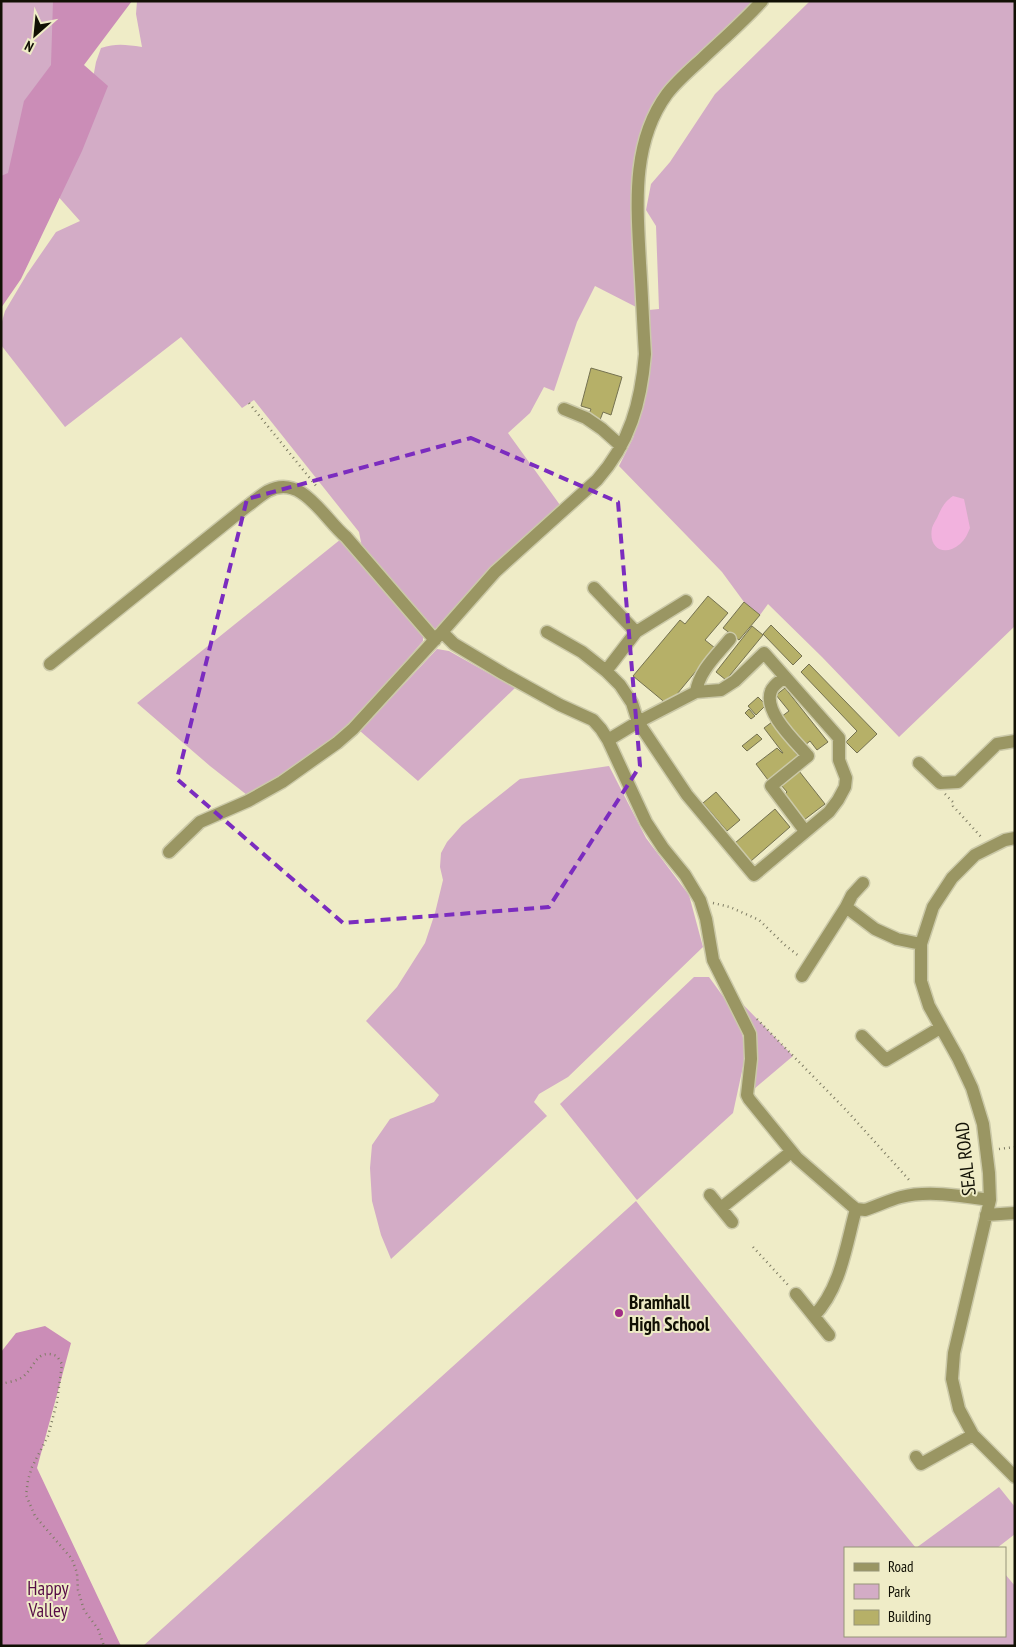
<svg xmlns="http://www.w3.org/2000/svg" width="1016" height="1647" font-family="'PT Sans Narrow',sans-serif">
	<rect width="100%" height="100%" fill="#efecc7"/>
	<path fill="#d3acc6" d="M1 1H77L14 173 1 183Z
		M137 1H756L746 11 642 132 640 309 595 286 577 322 554 391 544 387 530 413 508 433 560 505 501 559 435 630 362 547 359 532 254 400 242 408 181 337 65 427 1 345V325L5 311 27 274 56 232 80 221 39 175 83 132 96 62 101 48C117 43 126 45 142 47L136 14Z
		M810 1H1015V626L899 737 822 657 768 604 760 615 744 602 722 572 619 466 633 438 646 393 648 381 646 334 649 310 659 309 656 226 646 210 651 184 670 162 715 94Z
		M341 539 423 633V641C389 681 355 723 313 754 292 770 269 782 247 795L210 766 137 703Z
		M437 649 449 651 515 688 418 781 360 731Z
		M609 766 646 838 689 895 703 947 568 1077 539 1094 534 1102 547 1116 391 1259 381 1235 372 1201 370 1168 372 1145 390 1119 434 1102 439 1095 366 1021 397 987 425 943 435 913 443 880 440 867 441 853 447 842 462 825 520 779Z
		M694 977H709L730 1006 741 1027 744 1043V1062L733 1113 637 1200 560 1104Z
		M727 988 793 1056 747 1095 752 1044Z
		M636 1201 815 1425 916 1548 999 1487 1015 1507V1534L997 1548H845V1636H1005V1574L1015 1586V1646H143Z"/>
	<path fill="#cb8db7" d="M53 1H132L84 65 108 86 82 151 21 279 1 308V176L8 173 24 101 51 65Z
		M45 1326 71 1343 37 1468 121 1646H1V1352L16 1333Z"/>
	<path fill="#f2b2de" d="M953 496 964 499 970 528C968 533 965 540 960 544 945 557 928 549 932 528 933 525 935 521 937 518 941 509 944 502 953 496Z"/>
	<path fill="#b6b068" stroke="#757251" d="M591 368 622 377 611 415 603 412 600 420 588 416 591 409 581 406Z
		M708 596 728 613 705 640 715 648 668 705 633 676 680 620 685 624Z
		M744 602 760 615 739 640 723 628Z
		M771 625 802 656 793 665 763 634Z
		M752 626 763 635 726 680 716 672Z
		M809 664 877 734 857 753 846 742 857 731 801 672Z
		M785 688 828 742 817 750 810 741 804 746 781 717 789 711 776 695Z
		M758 697 766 705 756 715 748 706Z
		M749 709 755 716 751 719 745 713Z
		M772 722 798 756 768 780 756 764 777 748 782 753H783L764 728Z
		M757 734 762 739 747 751 742 746Z
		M799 771 825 804 804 820 784 795 787 792 781 785Z
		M716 792 740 820 727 831 703 803Z
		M775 809 790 827 751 861 735 843Z"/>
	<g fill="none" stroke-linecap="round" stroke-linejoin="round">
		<defs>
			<path id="minor" d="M762 1C743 22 722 40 702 59 690 70 677 81 667 94 631 143 637 205 640 263 642 293 643 324 645 354 641 402 630 443 597 480L495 572 442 632 454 644 504 674 560 705 593 720 601 729 608 740 646 822 663 848 685 875 700 900 706 919 713 960 750 1034 751 1059 747 1095 749 1099 797 1158 851 1205 856 1209 865 1210C877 1206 889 1200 901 1197 928 1190 963 1196 990 1200
				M564 409 586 418 602 429 621 446
				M594 588 636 632
				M547 632 582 652 606 671 620 685 632 703 638 722 687 795 754 875 829 812 838 800 845 787 846 778 839 760V738L764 653 735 681 721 690 696 692 638 722 608 740
				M50 664 246 507C253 502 261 495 268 491 302 473 324 519 346 537L435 640
				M606 671 636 632 686 601
				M785 677C780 681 773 685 771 691 763 712 795 741 808 756L771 786 805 831
				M696 692C699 671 717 655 730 639
				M919 763 940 783 958 782 997 744 1015 741
				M1015 838 1005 840 975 855 952 878 933 907 921 944V981L929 1006 958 1058 972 1088 983 1124 989 1173 990 1200 954 1353 952 1379 959 1409 973 1435 1015 1477
				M169 852 200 822 248 801 282 782 337 743 353 729 440 634
				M846 907 852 895 863 883
				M802 976 846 907 875 929 897 939 921 944
				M862 1036 886 1060 940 1028
				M710 1195 732 1222
				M721 1208 791 1152
				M986 1215 1015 1213
				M796 1294 829 1335
				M814 1316C841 1288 846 1245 856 1209
				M916 1457 921 1464 973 1435"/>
		</defs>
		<use href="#minor" stroke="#cbc9a8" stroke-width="15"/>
		<path stroke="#7d7b63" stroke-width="2.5" stroke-dasharray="1 4" stroke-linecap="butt" d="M249 403 317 487
			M945 794 953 802V806L983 839
			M713 903 730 907 759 920 785 945 800 957
			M757 1019 847 1111 911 1182
			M999 1149 1015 1147
			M753 1247 788 1285
			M1 1384C8 1382 18 1381 24 1376 35 1366 37 1348 57 1356L62 1364 57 1402 48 1436 32 1467 28 1480 26 1495 35 1516 72 1559 77 1573 78 1590 84 1610 98 1629 104 1646
			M1 1644 2 1646"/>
		<use href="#minor" stroke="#9a9663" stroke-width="12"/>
	</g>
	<path fill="none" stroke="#7b2cbf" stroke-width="4" stroke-dasharray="10 6" stroke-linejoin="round" d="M471 438 618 502 640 766 549 907 343 923 177 779 247 499Z"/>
	<circle fill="#a12d86" stroke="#efecc7" stroke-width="2" cx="619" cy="1313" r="5"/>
	<g text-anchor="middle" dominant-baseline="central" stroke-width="4" stroke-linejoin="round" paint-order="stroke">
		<g font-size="19" fill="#111004" stroke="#efecc7">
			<text transform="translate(965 1159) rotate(-96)">SEAL ROAD</text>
		</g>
		<g font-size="19" font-weight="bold" fill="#111004" stroke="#efecc7" text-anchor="start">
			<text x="629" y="1302">Bramhall<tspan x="629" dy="22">High School</tspan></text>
		</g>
		<g font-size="19" fill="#570d47" stroke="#efecc7">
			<text x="48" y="1588">Happy<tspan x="48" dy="22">Valley</tspan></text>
		</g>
	</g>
	<rect width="1016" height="1647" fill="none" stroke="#111004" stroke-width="5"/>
	<rect x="844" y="1547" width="162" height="90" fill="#efecc7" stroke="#969479"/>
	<rect x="854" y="1563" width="25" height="8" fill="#9a9663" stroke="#969479"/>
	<text x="888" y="1572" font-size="15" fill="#111004">Road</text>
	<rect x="854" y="1584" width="25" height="15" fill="#d3acc6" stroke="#969479"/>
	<text x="888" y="1597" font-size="15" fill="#111004">Park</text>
	<rect x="854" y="1610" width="25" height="15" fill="#b6b068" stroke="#969479"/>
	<text x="888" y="1622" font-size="15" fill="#111004">Building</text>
	<g transform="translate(35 35) rotate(207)" stroke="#efecc7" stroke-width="4" paint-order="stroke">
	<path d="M0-4L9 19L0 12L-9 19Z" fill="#111004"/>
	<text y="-8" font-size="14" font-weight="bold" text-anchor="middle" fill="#111004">N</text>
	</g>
</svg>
